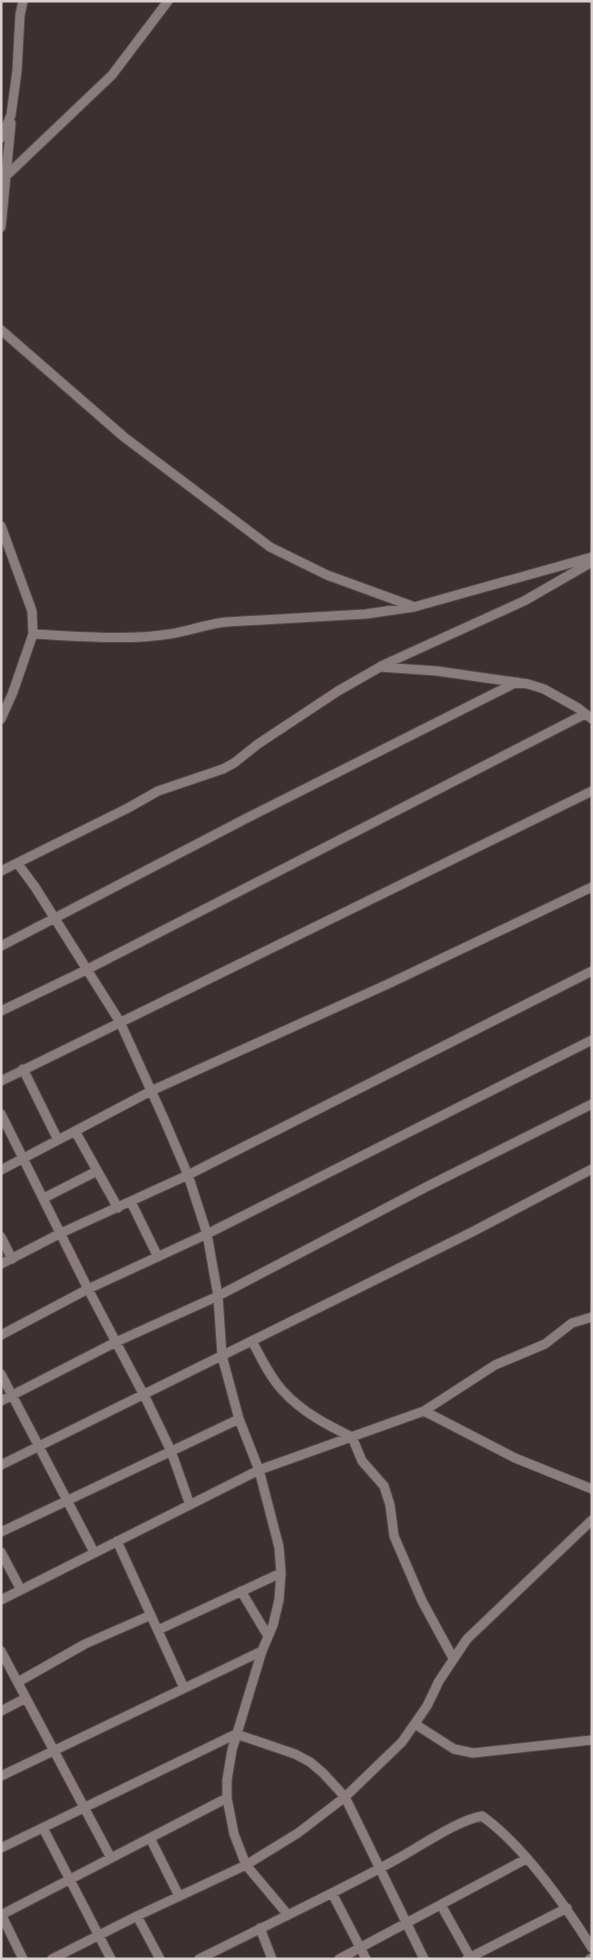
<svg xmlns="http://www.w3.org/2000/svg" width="593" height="1960" font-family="Georgia,serif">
	<rect width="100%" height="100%" fill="#3c3032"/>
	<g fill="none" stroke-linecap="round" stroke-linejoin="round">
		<defs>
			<path id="street" d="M1 138 11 115 17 71 20 15 23 1
				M6 176 112 75 168 1
				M1 227 11 123
				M1 330 124 437 270 547 327 575 412 606
				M1 526 32 611 33 634 13 692 1 719
				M33 634C78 636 126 641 170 634 189 631 207 624 226 622L366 614 414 607 592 557
				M381 666 524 601 592 562
				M18 864 35 887 120 1022 164 1119 188 1175 207 1234 218 1296 222 1356 239 1419 259 1470 279 1547 281 1573 279 1600 273 1625 262 1651 232 1750 227 1780V1798L234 1834 246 1865 288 1915C324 1897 361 1879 397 1859 421 1846 456 1821 482 1816 524 1846 565 1905 592 1948
				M1 871 128 808 158 791 223 769 234 763 258 744 338 691 380 667 437 671 528 684 544 689 578 708 592 719
				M1 946 247 818 517 682
				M1 1011 86 970 585 714
				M23 1069 58 1140
				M1 1081 592 791
				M1 1114 88 1289 147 1401 171 1451 190 1505
				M75 1131 118 1208
				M1 1170 153 1090 388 984 592 887
				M44 1198 97 1171
				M131 1202 158 1257
				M1 1237 12 1259
				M1 1264 61 1233 188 1175 592 971
				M1 1335 88 1289 207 1234 592 1040
				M252 1341C261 1358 270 1377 283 1391 302 1412 327 1425 352 1437L362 1461 384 1486 390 1505 394 1536 422 1601 453 1658
				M1 1374 94 1552
				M1 1401 116 1342 218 1296 430 1185 592 1104
				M424 1411 495 1365 545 1344 572 1323 592 1317
				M1 1465 472 1232 592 1169
				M1 1532 239 1419
				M117 1541 184 1688
				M1 1552 21 1590
				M241 1591 268 1636
				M1 1600 259 1470 424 1411 515 1458 592 1489
				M158 1630 281 1573
				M1 1651 111 1858
				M18 1682 85 1644 151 1615
				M1 1711 26 1698
				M415 1724 454 1749 473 1753 592 1740
				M1 1776 262 1651
				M43 1828 111 1959
				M150 1838 179 1896
				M1 1848 236 1734 295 1754 310 1762 323 1773 345 1797 424 1959
				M332 1893 366 1959
				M441 1905 470 1957
				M1 1914 23 1959
				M1 1915 227 1798
				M137 1916 160 1959
				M260 1928 272 1959
				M52 1959 137 1916 246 1865 298 1833 345 1797 402 1742 427 1706 439 1681 467 1639 592 1520
				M199 1959 288 1915
				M339 1959 526 1859
				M467 1959 567 1908
				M590 1959 592 1958"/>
		</defs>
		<use href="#street" stroke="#554c4d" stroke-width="11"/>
		<use href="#street" stroke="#8b7d7f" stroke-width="9"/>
	</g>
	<rect width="593" height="1960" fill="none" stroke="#d8d0d1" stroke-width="5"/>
</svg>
